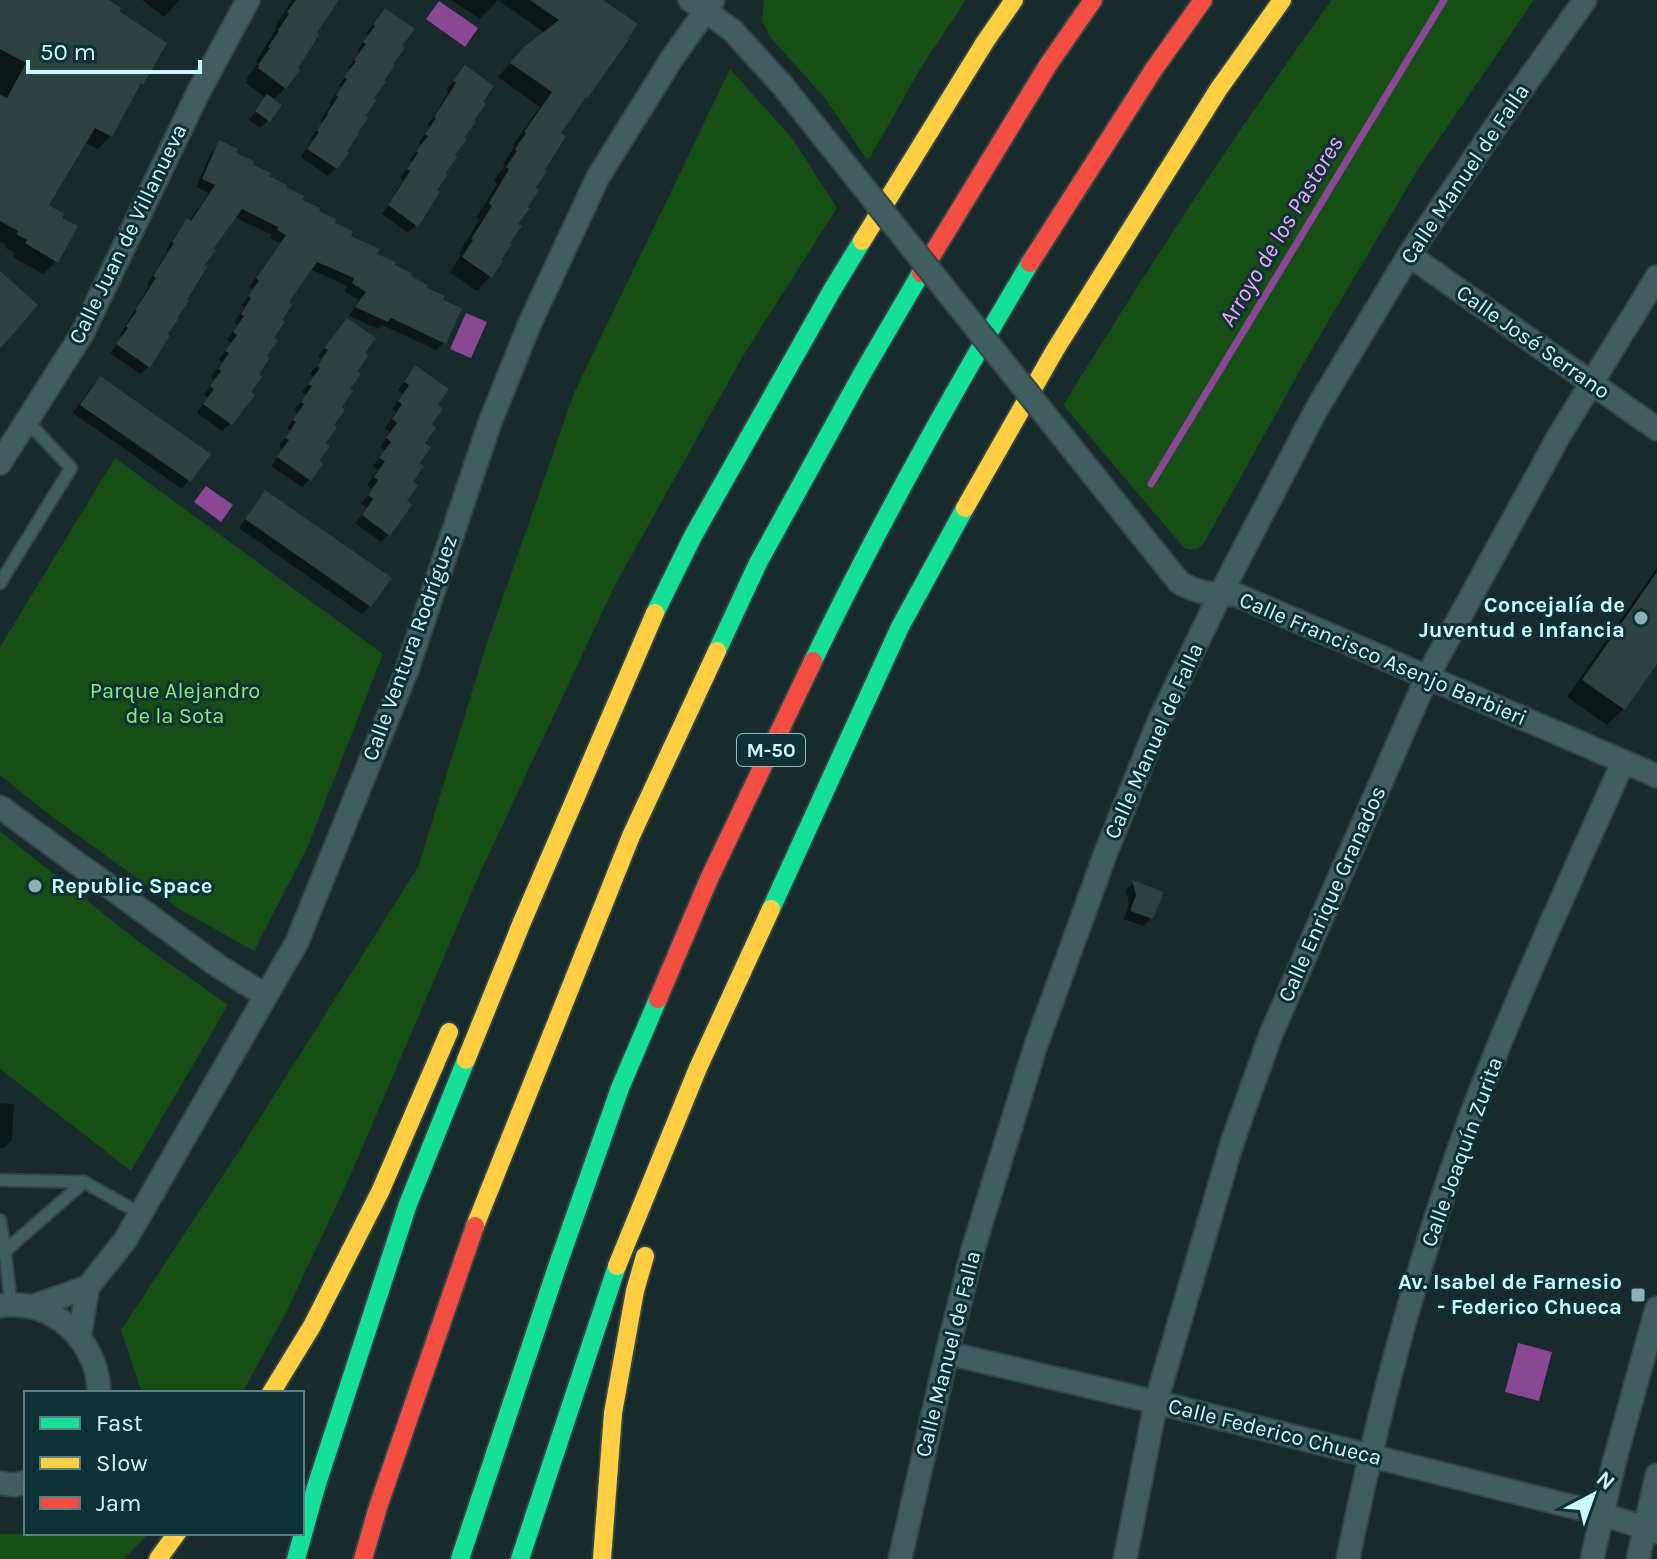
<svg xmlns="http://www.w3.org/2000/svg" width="1657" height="1559" font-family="Karla,sans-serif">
	<rect width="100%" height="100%" fill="#182a2c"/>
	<path fill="#164e15" d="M764 0H966L922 66 868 161 824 97 770 37 762 20Z
		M1332 0H1534L1417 171 1312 349 1204 543C1198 550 1193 551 1184 548L1063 405C1149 267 1236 131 1332 0Z
		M730 69 792 138 837 208 743 356 615 585 480 873 351 1174 286 1313 242 1393H142L121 1330 241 1148 418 867 487 643 574 393Z
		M115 458 383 654 308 846 254 951 181 910 47 813 0 775V647Z
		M0 831 139 942 228 1005 131 1171 0 1069Z
		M149 1533 124 1559H0V1534Z"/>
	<path fill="#8a4796" d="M439 1 478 28 465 47 426 19Z
		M466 313 487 322 471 358 450 349Z
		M206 486 233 505 221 522 194 502Z
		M1518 1343 1552 1352 1539 1401 1505 1392Z"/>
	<path fill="#0007" d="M0 0H105L142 83 135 90 111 136 98 149 84 142 46 206 56 261 43 274 13 257 15 253 4 247 6 244 0 241Z
		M142 0H180L164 17Z
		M292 0H335L285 88 272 101 268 120 260 128 249 120 266 98 246 83 248 80 246 79 258 63 256 61 277 28 275 27Z
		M451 0H602L586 96 578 105 559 133 498 260 501 262 490 277 477 291 450 272 461 255 459 253 479 220 476 218 497 184 494 181 505 165 503 164 514 147 512 146 540 107 498 77 510 63 545 33 498 0 480 19Z
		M385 10 400 46 336 168 328 176 301 157 312 140 310 139 322 123 320 121 331 105 329 103 341 87 338 86 350 70 348 68 359 52 357 51 368 35 366 33Z
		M465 67 462 138 416 225 408 233 382 214 403 180 400 178 412 162 410 160 421 144 419 143 430 127 428 125 449 92 446 90Z
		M220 143 316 212 348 237 391 266 444 342 436 350 382 325 378 329 349 316 359 300 345 292 347 286 310 269 286 302 271 338 230 424 222 431 197 413 208 397 204 395 215 380 211 377 222 362 219 359 231 343 227 340 238 325 234 322 245 307 242 305 253 289 249 287 280 243 270 238 272 235 234 217 202 266 166 334 168 336 148 367 140 374 110 353 122 337 120 335 149 286 147 284 168 251 166 250 180 229 188 221 189 222 209 193 196 187 212 151Z
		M340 328 362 354 310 479 302 487 271 466 283 449 279 446 290 430 287 428 298 413 294 410 306 395 302 392 314 377 310 374 321 359 318 356Z
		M416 368 435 406 410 482 388 534 381 542 355 523 367 508 361 504 372 489 367 485 378 470 373 466 385 450 380 447 390 432 385 428 396 412 392 409 403 394 398 390Z
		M100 378 208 454 182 489 73 413 92 386Z
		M265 493 370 606 362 614 239 528 257 501Z
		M1657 568V661L1624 709 1607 725 1567 697Z
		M1133 883 1151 918 1143 926 1124 919 1129 904 1126 890Z
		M0 1103 14 1104 12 1140 4 1148H0Z"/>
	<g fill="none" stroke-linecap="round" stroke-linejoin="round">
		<path stroke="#8a4796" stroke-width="7" d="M1151 484 1444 0"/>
	</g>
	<path fill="#2d4140" d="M0 0H109L121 8 119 11 167 43 143 85 141 83 112 137 95 128 49 205 64 214 62 218 78 226 58 263 25 243 27 240 16 234 18 231 0 221V94L7 98 26 63 0 49Z
		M296 0H339L317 33 319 35 298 68 300 70 286 89 258 68 260 66 258 65 270 48 268 47 279 31 278 30 289 14 287 12Z
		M530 0H603L638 24 629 37 630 38 603 76 588 98 586 97 561 133 566 136 545 170 547 172 535 188 539 190 528 207 530 208 518 224 522 226 510 243 512 244 501 260 503 261 492 278 462 257 473 240 471 239 492 206 489 203 509 169 506 167 517 151 515 149 526 133 524 132 552 92 510 63 524 47 559 20Z
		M385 8 415 29 402 46 405 48 393 64 395 65 384 81 386 82 374 98 377 100 365 116 368 118 357 134 358 135 347 151 349 153 337 169 307 149 319 132 317 130 328 114 327 113 338 97 336 95 347 79 344 77 356 61 354 60 366 44 363 42 375 26 373 25Z
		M465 65 494 86 483 102 486 104 474 120 476 122 464 138 467 139 455 155 457 157 446 173 448 174 437 190 440 192 418 227 388 205 410 171 407 169 418 153 416 151 428 136 425 134 436 118 434 117 456 83 453 81Z
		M267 94 282 105 270 122 255 111Z
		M219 140 238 149 236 153 254 161 253 165 271 173 269 176 287 185 286 187 304 196 302 200 320 208 319 211 336 219 335 223 353 231 351 236 380 249 377 254 396 262 394 265 412 273 411 276 428 285 427 288 445 296 443 300 462 308 446 344 391 318 388 322 355 307 366 292 352 283 354 278 317 262 289 302 292 305 282 320 285 322 274 338 278 340 267 356 270 358 259 374 262 377 251 392 255 395 232 425 203 404 214 389 210 386 221 371 218 369 229 353 225 351 237 335 233 332 244 316 241 314 251 298 248 296 259 281 256 278 286 235 277 230 278 227 242 209 214 248 216 250 205 265 207 267 187 300 189 301 178 317 179 318 168 334 170 335 150 368 116 344 128 328 126 326 137 311 135 310 156 278 153 276 174 243 172 242 187 218 191 221 215 185 202 179Z
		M0 271 38 305 0 349Z
		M347 318 376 338 365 353 368 356 358 371 361 374 350 389 353 391 342 407 345 410 334 425 337 428 326 443 330 446 319 461 323 464 311 481 277 457 289 440 285 438 296 422 293 420 304 404 301 402 312 386 308 384 320 368 317 366 328 350 324 348Z
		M415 365 449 389 438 405 443 409 432 424 436 428 425 443 431 447 420 463 424 466 413 482 418 485 407 501 412 505 390 536 362 515 373 499 368 495 378 480 374 477 385 461 379 458 391 442 386 438 397 423 392 419 402 404 398 401 409 385 404 382Z
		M100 376 211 454 191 482 80 405Z
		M265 490 392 578 371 607 245 519Z
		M1657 572V664L1625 710 1582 680Z
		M1132 880 1164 892 1153 919 1130 911 1136 895Z"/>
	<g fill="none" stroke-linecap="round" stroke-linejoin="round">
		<defs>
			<path id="lane" d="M0 583 71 468 27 421
				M0 1180 84 1182
				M0 1220 5 1251
				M11 1304 5 1251 84 1182 141 1214"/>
			<path id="street" d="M690 0 732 30 782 85
				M1409 255 1657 429
				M0 463 82 334 198 93 248 0
				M1130 521 1179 582C1197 594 1215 594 1237 595L1657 776
				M0 807 218 966 265 995
				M0 1306C52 1297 99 1342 99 1393
				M31 1307 88 1287
				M79 1338 88 1287 126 1239 297 942 407 670 490 422 530 323 598 177 671 60 713 0
				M947 1353 1156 1402 1602 1514 1657 1532
				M0 1483 14 1485 26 1482
				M900 1559 947 1353 974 1246 1036 1045 1106 852 1160 719 1220 595 1316 410 1409 255 1504 114 1585 0
				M1125 1559 1156 1402 1232 1143 1271 1034 1427 677 1560 434 1657 277
				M1348 1559C1379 1406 1419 1254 1474 1108 1519 991 1572 877 1623 762
				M1592 1559 1615 1459 1657 1308
				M1638 1559 1657 1475"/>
			<path id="fast" d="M655 613 693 536 831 292 862 241
				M717 651 758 563 862 374 921 273
				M813 661C879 524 953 392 1030 263
				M771 909 900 627 965 508
				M296 1559 316 1487 408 1204 466 1060
				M460 1559 557 1267 620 1088 658 999
				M520 1559 617 1266"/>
			<path id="slow" d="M862 241 985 42 1014 0
				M965 508 1055 350 1218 90 1282 0
				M466 1060 522 922 655 613
				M475 1226 631 836 717 651
				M617 1266 698 1068 771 909
				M271 1393 312 1326 380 1192 449 1032
				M158 1559 177 1533
				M602 1559 613 1413 635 1291 645 1256"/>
			<path id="jam" d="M1030 263 1154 69 1203 0
				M921 273 1048 65 1093 0
				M658 999 709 879 813 661
				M363 1559 378 1507 475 1226"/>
		</defs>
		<use href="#lane" stroke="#334546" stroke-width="15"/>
		<use href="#street" stroke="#334546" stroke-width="26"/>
		<use href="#fast" stroke="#334546" stroke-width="22"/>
		<use href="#slow" stroke="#334546" stroke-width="22"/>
		<use href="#jam" stroke="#334546" stroke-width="22"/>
		<use href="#lane" stroke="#425d5f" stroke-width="11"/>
		<use href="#street" stroke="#425d5f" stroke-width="22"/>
		<use href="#fast" stroke="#16e098" stroke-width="18"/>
		<use href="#slow" stroke="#ffcf43" stroke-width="18"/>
		<use href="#jam" stroke="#f24e42" stroke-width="18"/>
		<defs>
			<path id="street-bridge" d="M782 85 1130 521"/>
		</defs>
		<use href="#street-bridge" stroke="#334546" stroke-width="26" stroke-linecap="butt"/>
		<use href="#street-bridge" stroke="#425d5f" stroke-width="22"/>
	</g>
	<g fill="#8cb1b4" stroke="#103134" stroke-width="3">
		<circle cx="1641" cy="618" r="8"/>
		<circle cx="35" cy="886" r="8"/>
		<rect x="1630" y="1287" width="16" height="16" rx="4"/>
	</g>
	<g text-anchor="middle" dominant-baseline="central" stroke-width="6" stroke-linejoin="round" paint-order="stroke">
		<rect fill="#103134" stroke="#92bec1" stroke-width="2" x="737" y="734" width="68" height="32" rx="6"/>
		<g font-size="20" font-weight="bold" fill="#cafafd">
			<text x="771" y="750">M-50</text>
		</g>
		<g font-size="22" fill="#cafafd" stroke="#103134">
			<text transform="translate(1465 174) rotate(-56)">Calle Manuel de Falla</text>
			<text transform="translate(128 234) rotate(-64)">Calle Juan de Villanueva</text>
			<text transform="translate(1533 342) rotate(35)">Calle José Serrano</text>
			<text transform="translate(410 648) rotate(-70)">Calle Ventura Rodríguez</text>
			<text transform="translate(1383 659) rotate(23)">Calle Francisco Asenjo Barbieri</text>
			<text transform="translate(1154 741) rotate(-66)">Calle Manuel de Falla</text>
			<text transform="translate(1332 894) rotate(-66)">Calle Enrique Granados</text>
			<text transform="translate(1462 1152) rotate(-70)">Calle Joaquín Zurita</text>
			<text transform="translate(948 1354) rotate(-76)">Calle Manuel de Falla</text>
			<text transform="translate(1275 1432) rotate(14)">Calle Federico Chueca</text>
		</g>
		<g font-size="22" font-weight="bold" fill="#cafafd" stroke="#103134" text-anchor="end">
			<text x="1625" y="605">Concejalía de<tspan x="1625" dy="25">Juventud e Infancia</tspan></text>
			<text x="51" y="886" text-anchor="start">Republic Space</text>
			<text x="1622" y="1282">Av. Isabel de Farnesio<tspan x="1622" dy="25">- Federico Chueca</tspan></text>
		</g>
		<g font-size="22" fill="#85ee7b" stroke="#103134">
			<text x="175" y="691">Parque Alejandro<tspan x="175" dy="25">de la Sota</tspan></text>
		</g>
		<g font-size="24" font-style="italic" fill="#f3a6ff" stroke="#103134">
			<text transform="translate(1281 231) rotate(-59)">Arroyo de los Pastores</text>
		</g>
	</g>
	<rect x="24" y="1391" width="280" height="144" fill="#103134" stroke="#5a8184" stroke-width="2"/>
	<rect x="40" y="1417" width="40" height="12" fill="#16e098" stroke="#5a8184" stroke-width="2"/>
	<text x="96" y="1431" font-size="24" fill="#cafafd">Fast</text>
	<rect x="40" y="1457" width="40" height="12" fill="#ffcf43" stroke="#5a8184" stroke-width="2"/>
	<text x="96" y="1471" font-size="24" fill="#cafafd">Slow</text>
	<rect x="40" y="1497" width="40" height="12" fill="#f24e42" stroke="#5a8184" stroke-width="2"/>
	<text x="96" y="1511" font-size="24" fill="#cafafd">Jam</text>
	<g transform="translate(1593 1495) rotate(41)" stroke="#103134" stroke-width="6" paint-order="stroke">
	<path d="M0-6L14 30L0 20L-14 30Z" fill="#cafafd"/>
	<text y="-12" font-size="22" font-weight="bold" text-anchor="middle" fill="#cafafd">N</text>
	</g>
	<path d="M28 60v12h172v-12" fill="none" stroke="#cafafd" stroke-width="4"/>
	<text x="40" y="60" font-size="24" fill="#cafafd" stroke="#103134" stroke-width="6" paint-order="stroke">50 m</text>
</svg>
